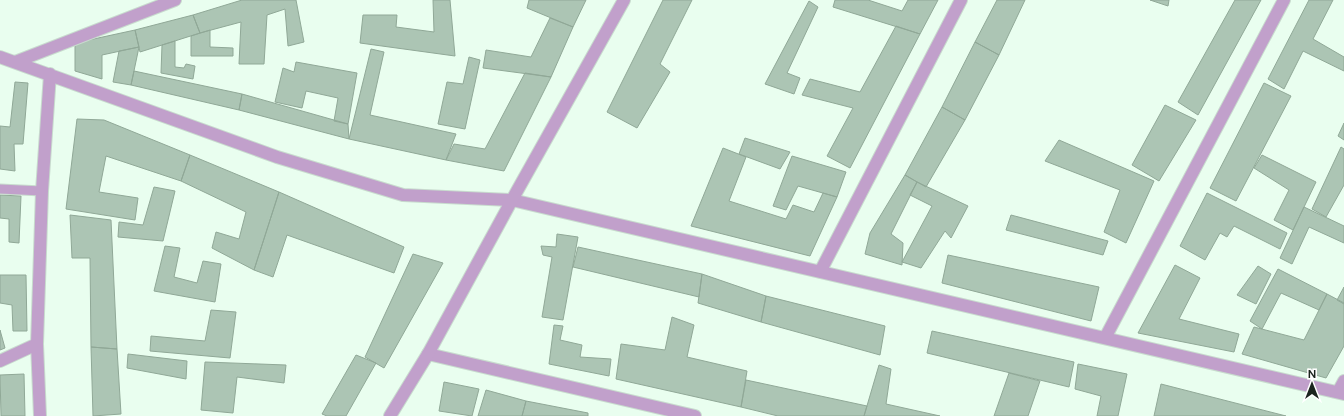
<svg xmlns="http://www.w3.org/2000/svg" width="1344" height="416" font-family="Figtree,sans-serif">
	<rect width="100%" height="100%" fill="#e9feef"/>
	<path fill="#acc5b4" stroke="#90a897" d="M242 0H296L304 42 288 46 285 9 267 15 264 64H239L241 22 200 33 193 15Z
		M433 0H450L455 56 360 43 363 15H397L396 27 434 32Z
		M529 0H586L573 27 527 8Z
		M663 0H692L660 64 670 72 637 128 607 112Z
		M835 0H868L902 11 908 0H938L920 34 833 7Z
		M997 0H1025L999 55 975 42Z
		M1150 0H1169L1168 6Z
		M1235 0H1261L1198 115 1178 102Z
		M1309 0H1333L1313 39 1344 57V71L1303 51 1284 89 1268 79Z
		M809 1 818 7 787 73 800 78 794 94 765 84Z
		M193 15 200 33 140 52 135 30Z
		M550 18 573 27 551 77 483 68 486 50 531 57Z
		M896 26 920 34 850 168 827 156 853 108 802 95 810 79 860 92Z
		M135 30 139 47 102 55V79L75 71V43Z
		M210 30V47L233 48V56H191V36Z
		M175 41V67L184 68 186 64 195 66 193 79 161 73 162 45Z
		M975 42 999 55 965 120 942 107Z
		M139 47 131 85 113 82 119 51Z
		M371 49 384 52 370 115 456 134 446 160 349 139Z
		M469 57 480 60 465 129 438 124 447 82 463 84Z
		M296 62 357 73 348 124 334 121 338 98 306 91 302 108 275 102 283 68 294 72Z
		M134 71 242 94 239 110 131 85Z
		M525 73 551 77 504 171 446 160 454 144 485 149Z
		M15 82 28 83 23 144H14L15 171 0 169V126L10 127Z
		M1264 83 1291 96 1236 201 1210 188Z
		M242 94 348 124 349 139 239 110Z
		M1165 105 1196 120 1159 181 1132 165Z
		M942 107 965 120 926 187 905 175Z
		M77 119 104 120 190 155 181 181 106 156 99 192 138 198 135 220 66 209Z
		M1344 123V140L1338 136Z
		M745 138 790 152 780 169 739 154Z
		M1059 140 1154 181 1126 243 1104 232 1120 190 1045 161Z
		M1341 147 1344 149V185L1326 217 1312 209Z
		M723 148 746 157 729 201 786 219 793 205 814 212 823 193 837 197 810 256 691 226Z
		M190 155 279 192 254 270 212 248 216 232 239 239 246 212 181 181Z
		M1262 155 1316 182 1293 230 1274 220 1289 190 1254 168Z
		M792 156 846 172 837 197 798 186 786 210 773 206Z
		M905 175 917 182 891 234 903 243 902 265 865 254 870 233Z
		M917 182 968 206 951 238 945 231 921 268 902 262 932 206 910 195Z
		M154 187 175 191 163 241 118 237 119 222 143 225Z
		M279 192 404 247 394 273 287 235 273 277 254 270Z
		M1207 193 1287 233 1280 249 1234 226 1227 237 1220 233 1205 260 1180 246Z
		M0 195 21 196 19 243 9 242V219L0 218Z
		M1304 207 1344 226V243L1309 227 1292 264 1280 258Z
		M70 215 111 220 117 349 91 347 90 258H72Z
		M1011 215 1108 241 1103 255 1006 230Z
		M557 234 578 237 563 320 542 317 552 257 543 255 541 246 556 247Z
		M165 246 180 248 174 277 197 283 203 261 221 264 215 302 154 291Z
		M578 247 702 274 699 297 573 267Z
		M413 254 443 263 384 368 365 357Z
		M948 255 1099 287 1091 321 942 283Z
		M1175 265 1200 278 1179 319 1239 334 1234 352 1138 333Z
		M1258 266 1271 274 1256 304 1237 295Z
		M1278 269 1327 294 1319 310 1281 293 1262 329 1250 321Z
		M702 274 766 296 761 322 698 303Z
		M0 275H26L27 331H13L12 305 0 303Z
		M1344 287V304L1337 300Z
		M1327 294 1344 303V346L1326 378 1242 354 1254 327 1304 340Z
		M766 296 885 326 880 355 761 322Z
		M211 310 236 312 230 358 150 351 151 336 205 341Z
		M672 317 694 325 687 357 747 371 741 407 616 379 621 344 665 350Z
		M554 325 563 326 560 340 582 345 580 357 611 359 609 376 549 364Z
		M0 330 5 348 0 350Z
		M932 331 1074 362 1069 387 927 353Z
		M91 347 117 349 121 414 93 416Z
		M128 354 187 361 186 379 127 368Z
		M356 355 376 363 346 416H327L322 414Z
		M205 362 286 365 284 383 237 377 233 413 201 410Z
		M1078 364 1127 374 1118 416H1097L1101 396 1075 389Z
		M879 365 891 369 886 404 940 416H864Z
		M1009 373 1040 381 1028 416H994Z
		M24 374 25 416H1L0 375Z
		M746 380 867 406 864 416H778L741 407Z
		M444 382 479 389 472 416 439 411Z
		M1161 384 1286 416H1154Z
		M486 390 526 401 522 416H478Z
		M526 401 588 413V416H522Z"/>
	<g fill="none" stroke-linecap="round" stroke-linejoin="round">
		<defs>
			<path id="service" d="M0 189 42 191"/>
			<path id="minor" d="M0 57 277 157 403 195 512 200 1344 394
				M15 62 175 0
				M820 272 961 0
				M1105 338 1284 0
				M428 354 695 416
				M0 361 37 344
				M1338 392 1344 381
				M40 416 37 344 42 191 50 74"/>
			<path id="tertiary" d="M390 416 428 354 512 200 624 0"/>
		</defs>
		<use href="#service" stroke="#c8dbce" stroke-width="11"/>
		<use href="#minor" stroke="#c8dbce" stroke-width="14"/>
		<use href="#tertiary" stroke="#c8dbce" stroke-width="14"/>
		<use href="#service" stroke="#c1a0cb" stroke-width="9"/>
		<use href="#minor" stroke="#c1a0cb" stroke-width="12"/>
		<use href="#tertiary" stroke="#c1a0cb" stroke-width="12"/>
	</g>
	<g transform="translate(1312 384)" stroke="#ffffff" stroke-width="3" paint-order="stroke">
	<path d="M0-3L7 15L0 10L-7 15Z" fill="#1b251e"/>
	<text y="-6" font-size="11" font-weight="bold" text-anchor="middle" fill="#1b251e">N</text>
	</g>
</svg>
